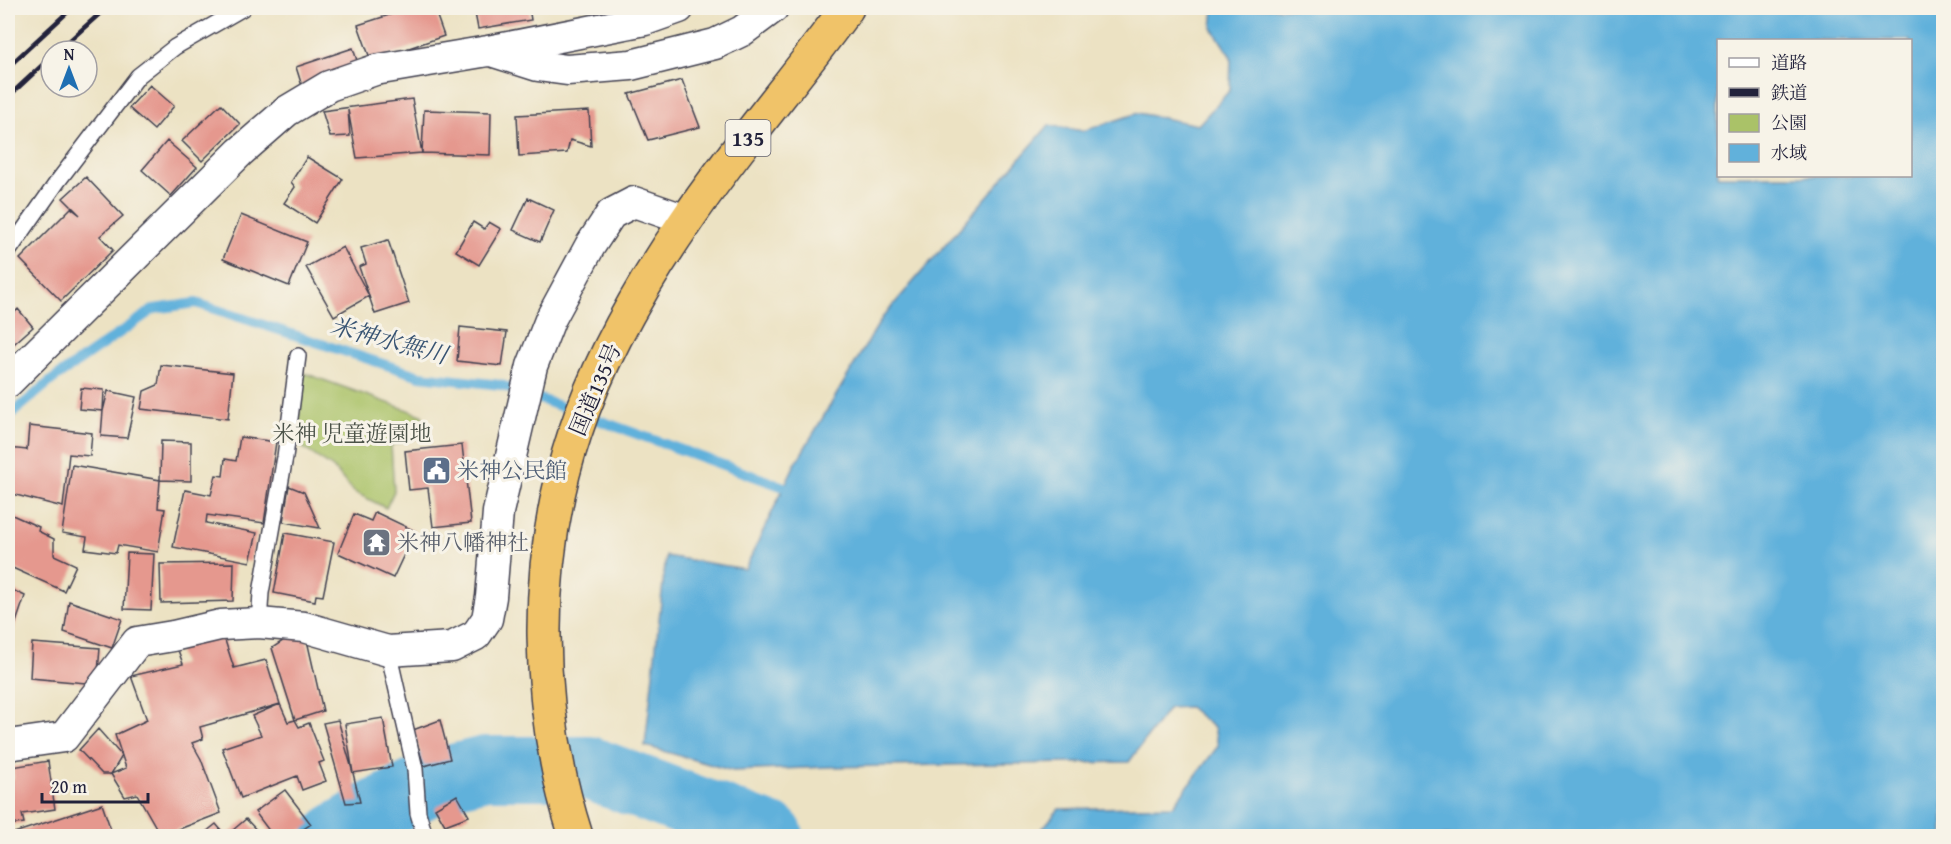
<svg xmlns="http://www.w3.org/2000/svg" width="1951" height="844" font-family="'Gentium Book Plus','Noto Serif JP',serif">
	<rect width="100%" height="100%" fill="#f7f3e8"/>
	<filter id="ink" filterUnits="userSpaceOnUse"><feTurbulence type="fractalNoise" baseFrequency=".0167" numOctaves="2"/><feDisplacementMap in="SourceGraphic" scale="12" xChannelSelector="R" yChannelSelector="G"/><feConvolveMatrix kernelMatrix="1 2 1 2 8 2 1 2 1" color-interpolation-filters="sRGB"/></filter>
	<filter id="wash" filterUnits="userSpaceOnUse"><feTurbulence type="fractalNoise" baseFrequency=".008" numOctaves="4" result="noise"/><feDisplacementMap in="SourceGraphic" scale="24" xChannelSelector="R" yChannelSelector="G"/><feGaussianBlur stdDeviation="1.35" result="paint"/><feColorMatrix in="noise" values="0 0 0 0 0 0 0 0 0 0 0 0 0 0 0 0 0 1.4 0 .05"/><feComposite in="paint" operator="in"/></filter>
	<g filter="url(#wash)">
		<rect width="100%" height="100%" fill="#ece2c3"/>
		<path fill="#aac268" stroke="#667252" stroke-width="1.5" d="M304 373 422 415 427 435 391 445 394 491 386 508 354 492 333 468 296 443Z"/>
		<path fill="#61b1db" stroke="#426a8b" stroke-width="1.5" fill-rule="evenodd" d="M1214 8H1943V836H1036L1059 809 1173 806 1218 746 1214 728 1189 707 1169 708 1129 762 828 767 733 771 645 746 666 556 745 569 794 466 882 318 1049 125 1083 131 1138 113 1198 125 1230 90 1231 57 1212 28ZM1718 40H1910V176H1718Z"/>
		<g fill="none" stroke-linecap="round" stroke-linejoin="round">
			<path stroke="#61b1db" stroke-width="10" d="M8 417 52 380 154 309 196 303 420 376 501 385 784 487"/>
			<path stroke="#61b1db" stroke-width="64" d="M335 836 375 812 437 780 485 768H589L772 836"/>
		</g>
		<g id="blocks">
			<path fill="#e5988e" d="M411 8H434L444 36 371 61 358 25Z
				M474 8H529L531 20 478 29Z
				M353 48 359 67 302 86 296 67Z
				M682 80 700 127 648 140 629 94Z
				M150 85 174 106 154 130 129 108Z
				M412 99 422 153 357 158 348 110 350 136 330 137 322 111Z
				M221 104 240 124 202 161 182 141Z
				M424 110 491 112 490 155 422 153Z
				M589 111 591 146 570 140 567 153 519 156 517 115Z
				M167 141 197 167 171 196 142 170Z
				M307 157 343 179 315 223 284 203 295 187 291 182Z
				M86 177 123 216 100 236 113 250 61 301 20 259 71 208 80 215 63 198Z
				M528 198 554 210 540 242 513 230Z
				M241 215 307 242 289 286 223 259Z
				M473 222 484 229 489 222 501 229 479 265 456 251Z
				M388 240 409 303 375 314 369 296 334 316 306 267 343 247 369 296 359 267 366 264 361 248Z
				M18 309 33 327 8 349V319Z
				M460 327 507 332 502 366 457 361Z
				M161 365 233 373 228 419 141 409 144 391 158 385Z
				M81 388 104 390 103 411 108 391 136 397 127 438 101 436 103 411 79 409Z
				M29 426 92 433 90 456 69 454 63 507 8 493V448L27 450Z
				M240 437 276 442 264 523 207 515 206 523 257 533 250 562 173 547 185 490 211 495 216 475 223 476 225 459 236 461Z
				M161 441 191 442V481L160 480Z
				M462 445 471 523 433 527 428 488 409 490 405 451Z
				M72 465 160 480 158 508 165 509 158 552 118 545 116 553 85 549 87 537 62 533Z
				M289 486 304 492 320 528 283 522Z
				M375 512 415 531 393 578 338 553 354 514 371 521Z
				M8 513 39 527 38 531 54 539V555L76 565 64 591 8 566Z
				M285 533 334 542 323 596 316 595 315 601 274 593Z
				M127 553 154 554 151 610 124 609Z
				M234 563 233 601 161 603 160 564Z
				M8 588 25 596 8 646Z
				M69 601 122 619 112 648 64 632Z
				M220 625 234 668 266 660 280 704 200 727 203 739 192 743 201 759 221 813 161 836 137 794 125 797 111 774H102L79 750 98 729 122 756 111 774 126 768 115 735 147 720 131 676 183 664 173 636Z
				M304 627 323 711 295 720 272 648Z
				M32 643 100 648 97 684 30 678Z
				M280 704 288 722 295 720 299 727 309 723 324 761 319 763 326 781 302 790 297 776 241 798 222 748 261 735 252 716Z
				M383 718 392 767 353 773 345 724Z
				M338 720 353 773 360 802 346 803 323 723Z
				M440 720 450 759 424 766 413 730Z
				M48 761 55 809 22 814 24 823 8 825V780L14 779 12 767Z
				M285 790 311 824 293 836H273L255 812Z
				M457 795 469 816 445 825 435 808Z
				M102 804 113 836H8V835Z
				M246 819 262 836H201L216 824 226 836Z"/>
		</g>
	</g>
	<g filter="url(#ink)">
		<use href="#blocks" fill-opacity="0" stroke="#403f4f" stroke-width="1.5"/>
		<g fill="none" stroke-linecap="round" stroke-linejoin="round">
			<defs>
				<path id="service" d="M8 252 58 181 138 76 175 47 243 8
					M259 623 261 593 285 457 298 356
					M388 651 415 769 418 813 425 836"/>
				<path id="minor" d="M491 51 538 66 567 70 631 65 715 44 742 31 773 8
					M8 382 240 152 287 111 329 86 375 70 488 51 645 20 679 8
					M8 745 64 737 137 642 173 636 220 625 259 623 304 627 388 651 452 647 476 635 487 619 491 597 498 512 532 366 550 320 590 246 611 214 634 202 686 220"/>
				<path id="trunk" d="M576 836C535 708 532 562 575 433 600 357 641 286 686 221 736 147 795 80 847 8"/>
			</defs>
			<use href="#service" stroke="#403f4f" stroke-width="18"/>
			<use href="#minor" stroke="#403f4f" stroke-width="33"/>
			<use href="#trunk" stroke="#403f4f" stroke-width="36"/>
			<use href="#service" stroke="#fff" stroke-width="15"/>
			<use href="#minor" stroke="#fff" stroke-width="30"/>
			<use href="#trunk" stroke="#f0c369" stroke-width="33"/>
			<path stroke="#22223b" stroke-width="4.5" d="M58 51 106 8
				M8 67 72 8
				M8 97 51 57"/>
		</g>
	</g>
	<defs>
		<symbol id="civic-square" viewBox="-11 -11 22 22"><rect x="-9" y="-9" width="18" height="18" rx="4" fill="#5c6f8a" stroke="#f7f3e8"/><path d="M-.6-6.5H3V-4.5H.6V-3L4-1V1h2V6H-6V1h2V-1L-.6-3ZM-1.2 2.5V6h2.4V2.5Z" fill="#fff"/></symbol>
		<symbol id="temple-square" viewBox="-11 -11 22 22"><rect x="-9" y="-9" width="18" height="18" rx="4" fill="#6b7280" stroke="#f7f3e8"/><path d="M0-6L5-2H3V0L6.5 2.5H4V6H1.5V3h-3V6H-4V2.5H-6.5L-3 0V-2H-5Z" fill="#fff"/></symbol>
	</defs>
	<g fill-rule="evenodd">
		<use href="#civic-square" x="420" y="454" width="33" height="33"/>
		<use href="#temple-square" x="360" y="526" width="33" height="33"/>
	</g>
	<g text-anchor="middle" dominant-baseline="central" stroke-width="6" stroke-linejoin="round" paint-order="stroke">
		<rect fill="#f7f3e8" stroke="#62616f" stroke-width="1.5" x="725.5" y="120" width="45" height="36" rx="4.5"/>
		<g font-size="21" font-weight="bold" fill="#22223b">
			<text x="748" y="138">135</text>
		</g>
		<g font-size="22" fill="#22223b" stroke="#f7f3e8">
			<text transform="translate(595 389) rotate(-67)">国道135号</text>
		</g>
		<g font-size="22" fill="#4b5248" stroke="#f7f3e8">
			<text x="352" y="433">米神 児童遊園地</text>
		</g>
		<g font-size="22" fill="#4e5e75" stroke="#f7f3e8" text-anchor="start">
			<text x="457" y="470">米神公民館</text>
		</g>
		<g font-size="22" fill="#5b616d" stroke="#f7f3e8" text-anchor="start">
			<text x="397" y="542">米神八幡神社</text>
		</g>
		<g font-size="24" font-style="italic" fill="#385473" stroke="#f7f3e8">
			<text transform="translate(389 340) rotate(15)">米神水無川</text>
		</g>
	</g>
	<rect width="1951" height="844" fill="none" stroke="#f7f3e8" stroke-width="30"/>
	<rect x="1717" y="39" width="195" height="138" fill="#f7f3e8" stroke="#a29fa3" stroke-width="1.5"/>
	<rect x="1729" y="58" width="30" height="9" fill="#ffffff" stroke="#a29fa3" stroke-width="1.5"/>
	<text x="1771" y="69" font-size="18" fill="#22223b">道路</text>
	<rect x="1729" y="88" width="30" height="9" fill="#22223b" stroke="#a29fa3" stroke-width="1.5"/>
	<text x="1771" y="99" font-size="18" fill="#22223b">鉄道</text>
	<rect x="1729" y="114" width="30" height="18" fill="#aac268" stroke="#a29fa3" stroke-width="1.5"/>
	<text x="1771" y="129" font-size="18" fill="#22223b">公園</text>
	<rect x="1729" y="144" width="30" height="18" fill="#61b1db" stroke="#a29fa3" stroke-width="1.5"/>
	<text x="1771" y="159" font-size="18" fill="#22223b">水域</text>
	<g transform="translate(69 69)"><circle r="28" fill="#f7f3e8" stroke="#a29fa3" stroke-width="1.5"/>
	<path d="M0-4.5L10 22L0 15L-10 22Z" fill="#1f6fb2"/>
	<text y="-9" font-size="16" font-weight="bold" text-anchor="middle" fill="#22223b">N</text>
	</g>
	<path d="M42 793v9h106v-9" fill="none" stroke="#22223b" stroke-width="3"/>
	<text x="51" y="793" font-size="18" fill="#22223b" stroke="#f7f3e8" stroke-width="4.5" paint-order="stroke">20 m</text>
</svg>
